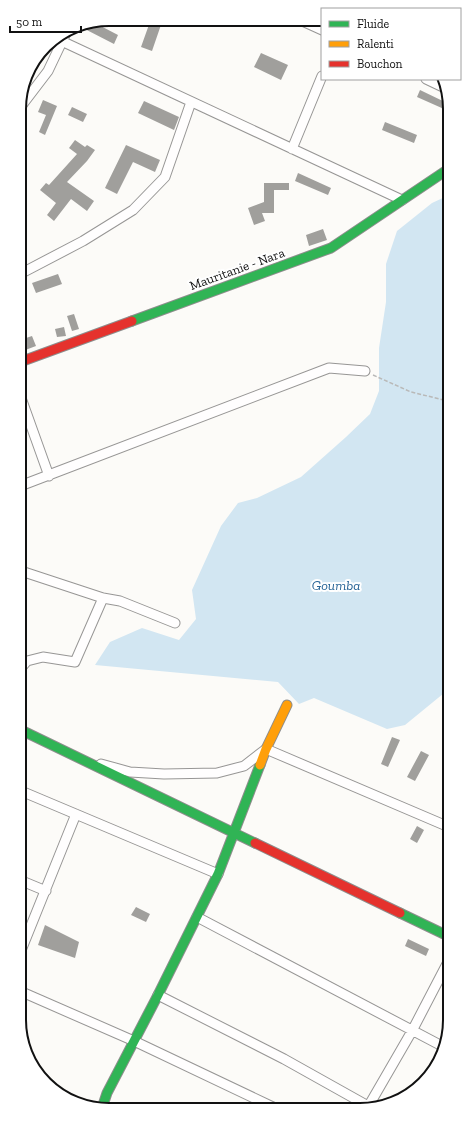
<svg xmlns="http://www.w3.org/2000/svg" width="469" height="1129" font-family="'Zilla Slab',serif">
	<rect width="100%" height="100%" fill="#fcfbf8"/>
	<path fill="#d2e6f2" d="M447 196 449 689 405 725 387 729 314 698 299 704 278 682 95 665 110 642 142 628 179 640 196 619 192 590 221 526 238 503 257 498 301 477 346 437 370 414 379 391V348L386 302V264L397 231 432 203Z"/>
	<path fill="#a09f9c" d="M151 19H163L152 51 141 47Z
		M93 22 118 35 114 44 77 25Z
		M261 53 288 65 281 80 254 67Z
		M420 90 447 103 444 109 417 97Z
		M43 100 57 106 45 135 39 132 46 115 38 112Z
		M144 101 179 117 174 130 138 113Z
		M72 107 87 114 83 122 68 115Z
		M385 122 417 135 414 143 382 130Z
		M75 140 85 147 87 145 95 150 87 161 67 182 94 201 87 211 71 199 54 221 47 215 56 203 40 190 46 183 49 185 77 154 69 148Z
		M126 145 160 160 155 172 133 162 117 194 105 188Z
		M298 173 331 188 328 195 295 181Z
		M264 183H289V190H274V213H262L265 221 254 225 248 208 264 202Z
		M323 229 327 240 309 246 306 235Z
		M58 274 62 284 36 293 32 283Z
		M74 314 79 329 72 331 67 316Z
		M64 327 66 336 57 337 55 329Z
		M32 336 36 346 20 352V340Z
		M392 737 400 740 388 767 381 764Z
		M421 751 429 755 415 781 407 777Z
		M417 826 424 830 417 843 410 839Z
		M136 907 150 914 146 922 131 915Z
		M45 925 79 942 75 958 38 945Z
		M408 939 429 949 426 956 405 946Z"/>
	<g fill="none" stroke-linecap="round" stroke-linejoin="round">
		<defs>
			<path id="street" d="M300 20 322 30
				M55 38 402 200
				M426 79 447 89
				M19 109 48 71 67 31
				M292 149 322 76
				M20 274 83 241 133 210 165 177 191 102
				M20 395 49 476
				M20 486 329 368 365 371
				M21 571 103 598 120 601 175 623
				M21 668 27 661 43 657 75 662 103 598
				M101 764 130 772 164 774 217 773 244 766 266 749 449 827
				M21 791 218 874
				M22 881 46 891
				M197 917 442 1046
				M22 948 76 814
				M22 992 134 1041 273 1107
				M158 995 284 1059 368 1106
				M368 1107 412 1031 450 958"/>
			<path id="fast" d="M132 321 331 248 447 170
				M21 730 255 843
				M400 913 450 937
				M102 1108 107 1093 158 995 218 874 260 765"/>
			<path id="slow" d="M260 765 266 749 287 705"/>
			<path id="jam" d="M20 362 132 321
				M255 843 400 913"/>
		</defs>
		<use href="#street" stroke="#979695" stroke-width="11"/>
		<use href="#fast" stroke="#8d8d8c" stroke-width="11"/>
		<use href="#slow" stroke="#8d8d8c" stroke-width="11"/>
		<use href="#jam" stroke="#8d8d8c" stroke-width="11"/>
		<path stroke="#b9b9b8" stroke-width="1.5" stroke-dasharray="4 2" stroke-linecap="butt" d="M373 375 411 392 448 401"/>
		<use href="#street" stroke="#fffefe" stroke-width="9"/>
		<use href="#fast" stroke="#30b455" stroke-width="9"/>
		<use href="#slow" stroke="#ff9f0a" stroke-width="9"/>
		<use href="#jam" stroke="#e5322d" stroke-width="9"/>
	</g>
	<g text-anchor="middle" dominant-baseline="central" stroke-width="4" stroke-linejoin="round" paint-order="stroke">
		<g font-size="13" fill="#111" stroke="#fff">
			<text transform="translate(237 269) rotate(-20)">Mauritanie - Nara</text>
		</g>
		<g font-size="14" font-style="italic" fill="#276496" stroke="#fff">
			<text x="336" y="585">Goumba</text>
		</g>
	</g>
	<path d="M0 0H469V1129H0ZM109 26H360A83 83 0 0 1 443 109V1020A83 83 0 0 1 360 1103H109A83 83 0 0 1 26 1020V109A83 83 0 0 1 109 26Z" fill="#fff" fill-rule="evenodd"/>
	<path fill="none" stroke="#111" stroke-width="2" d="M109 26H360A83 83 0 0 1 443 109V1020A83 83 0 0 1 360 1103H109A83 83 0 0 1 26 1020V109A83 83 0 0 1 109 26Z"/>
	<rect x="321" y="8" width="140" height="72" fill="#ffffff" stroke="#a0a0a0"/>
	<rect x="329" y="21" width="20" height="6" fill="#30b455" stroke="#a0a0a0"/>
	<text x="357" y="28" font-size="12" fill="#111111">Fluide</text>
	<rect x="329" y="41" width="20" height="6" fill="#ff9f0a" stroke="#a0a0a0"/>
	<text x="357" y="48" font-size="12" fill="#111111">Ralenti</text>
	<rect x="329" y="61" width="20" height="6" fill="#e5322d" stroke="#a0a0a0"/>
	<text x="357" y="68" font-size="12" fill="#111111">Bouchon</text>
	<path d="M10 26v6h71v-6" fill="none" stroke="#111111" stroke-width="2"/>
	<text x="16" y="26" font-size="12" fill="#111111" stroke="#ffffff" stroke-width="3" paint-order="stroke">50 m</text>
</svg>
